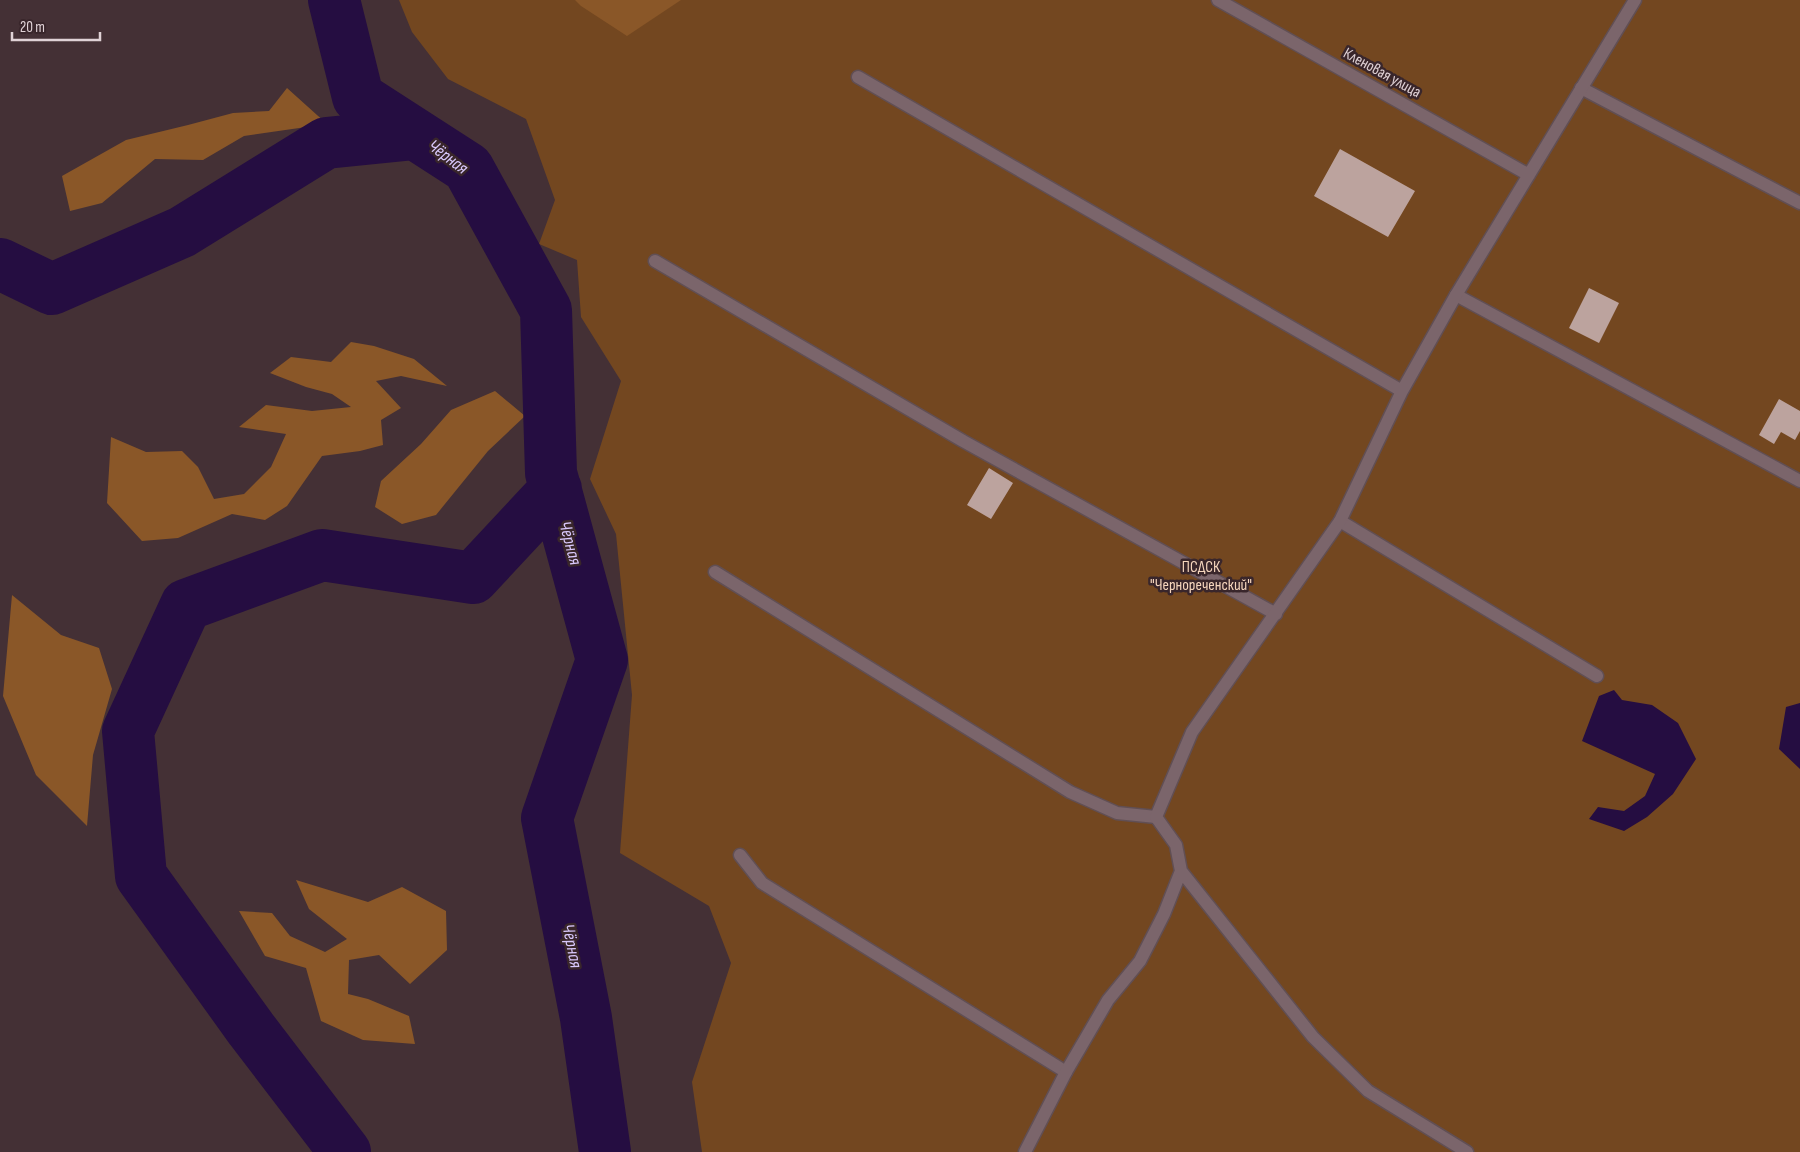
<svg xmlns="http://www.w3.org/2000/svg" width="1800" height="1152" font-family="'Sofia Sans Condensed',sans-serif">
	<rect width="100%" height="100%" fill="#443035"/>
	<path fill="#734720" d="M399 0H1800V1152H702L692 1082 731 963 709 906 620 853 632 695 616 534 590 479 621 381 581 317 577 260 539 244 555 200 526 119 448 79 412 32Z"/>
	<path fill="#8a5728" d="M575 0H681L627 36 581 6Z
		M287 88 327 124 244 136 203 160 155 159 102 203 70 211 62 176 126 140 188 125 233 113 269 111Z
		M351 342 374 346 414 359 447 386 401 376 376 381 401 408 381 420 383 445 360 451 322 456 287 506 265 520 232 514 178 538 142 541 107 503 111 437 146 452 182 451 198 467 214 499 244 494 271 467 286 434 239 427 266 405 312 411 351 407 332 394 306 387 270 373 291 357 331 362Z
		M495 391 525 416 488 451 436 515 402 524 375 507 381 481 421 444 451 410Z
		M12 595 61 635 99 648 112 689 93 755 87 826 36 775 3 696Z
		M296 880 368 902 402 887 446 911 447 950 410 984 379 955 349 960 348 994 368 999 409 1016 415 1044 363 1040 321 1021 306 968 265 956 239 911 272 913 290 936 325 952 347 939 309 909Z"/>
	<path fill="#250d41" d="M1614 690 1622 700 1652 705 1678 723 1696 759 1673 794 1647 817 1624 831 1589 819 1598 807 1624 811 1645 796 1655 774 1582 741 1599 696Z
		M1800 703V769L1779 749 1786 707Z"/>
	<g fill="none" stroke-linecap="round" stroke-linejoin="round">
		<path stroke="#250d41" stroke-width="52" d="M334 0 358 97 468 168 546 310 551 473 602 660 547 818 586 1018 605 1152
			M0 264 52 289 182 232 326 143 415 134
			M345 1152 251 1029 141 876 128 731 186 605 322 555 473 578 556 489"/>
	</g>
	<path fill="#bca39e" d="M1340 149 1415 191 1388 237 1314 196Z
		M1589 288 1619 303 1599 343 1569 328Z
		M1779 399 1800 411V431L1795 440 1781 432 1774 444 1759 435Z
		M989 468 1013 483 991 519 967 505Z"/>
	<g fill="none" stroke-linecap="round" stroke-linejoin="round">
		<defs>
			<path id="service" d="M1581 88 1800 203
				M655 261 963 441 1276 614
				M1456 295 1800 481
				M1340 521 1597 676
				M715 572 1070 792 1117 813 1156 817
				M740 855 762 883 1066 1072"/>
			<path id="minor" d="M1218 0 1529 175
				M858 77 1402 391
				M1181 871 1313 1037 1368 1091 1467 1152
				M1025 1152 1066 1072 1108 1000 1140 961 1164 914 1181 871 1176 845 1156 817 1192 732 1340 521 1402 391 1456 295 1635 0"/>
		</defs>
		<use href="#service" stroke="#614f54" stroke-width="15"/>
		<use href="#minor" stroke="#614f54" stroke-width="15"/>
		<use href="#service" stroke="#7b656b" stroke-width="12"/>
		<use href="#minor" stroke="#7b656b" stroke-width="12"/>
	</g>
	<g text-anchor="middle" dominant-baseline="central" stroke-width="5" stroke-linejoin="round" paint-order="stroke">
		<g font-size="16" fill="#e0d2d6" stroke="#39262b">
			<text transform="translate(1382 73) rotate(29)">Кленовая улица</text>
		</g>
		<g font-size="16" fill="#f6d6bd" stroke="#39262b">
			<text x="1201" y="567">ПСДСК<tspan x="1201" dy="18">"Чернореченский"</tspan></text>
		</g>
		<g font-size="18" font-style="italic" fill="#d9c8fc" stroke="#39262b">
			<text transform="translate(448 157) rotate(37)">Чёрная</text>
			<text transform="translate(570 543) rotate(75)">Чёрная</text>
			<text transform="translate(572 946) rotate(79)">Чёрная</text>
		</g>
	</g>
	<path d="M12 32v8h88v-8" fill="none" stroke="#e0d2d6" stroke-width="2.5"/>
	<text x="20" y="32" font-size="15" fill="#e0d2d6" stroke="#39262b" stroke-width="4" paint-order="stroke">20 m</text>
</svg>
